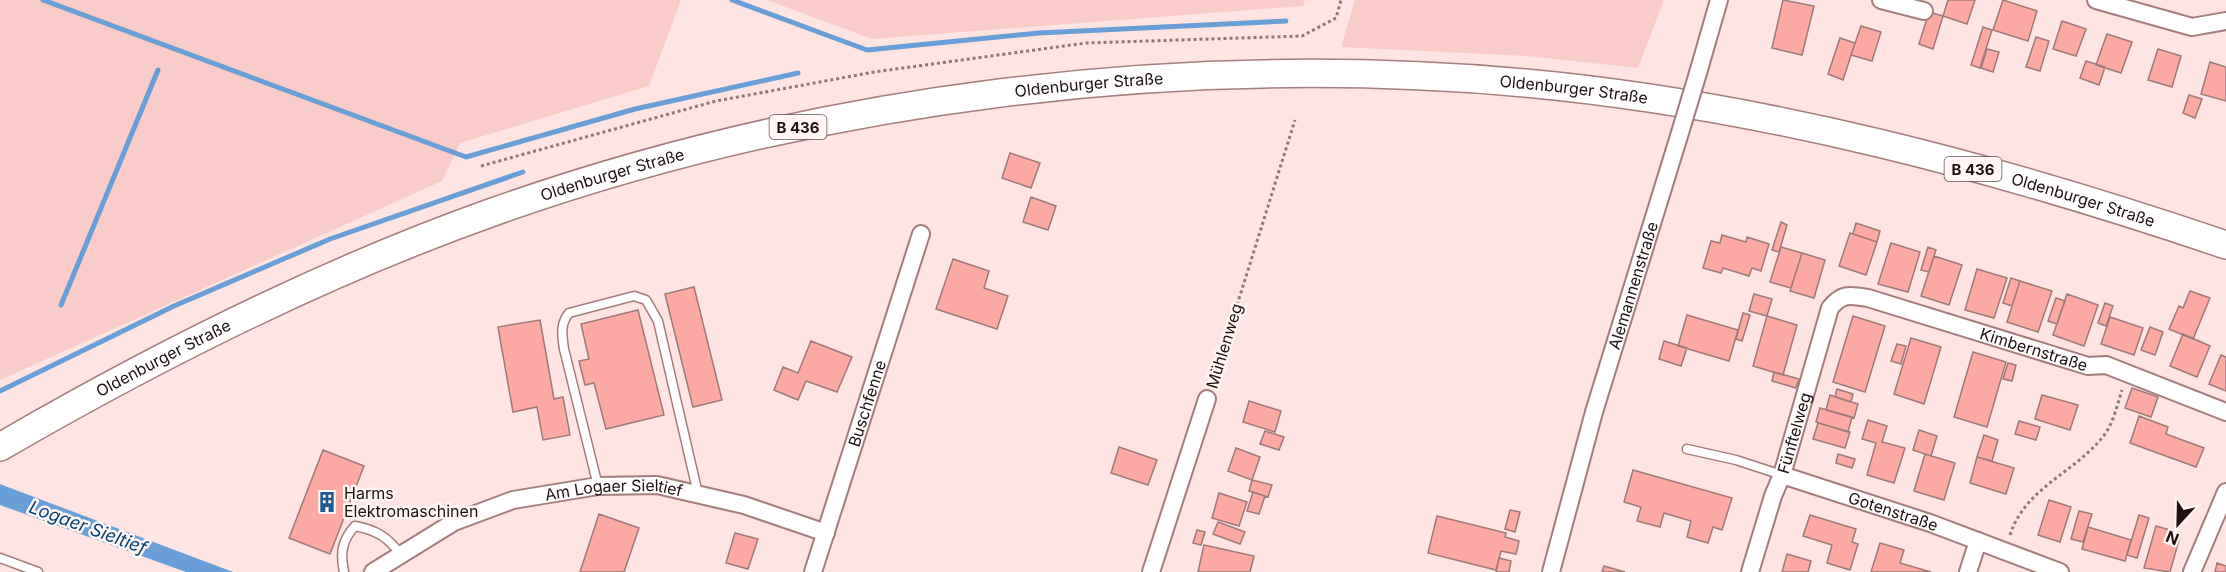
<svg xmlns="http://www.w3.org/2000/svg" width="2226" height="572" font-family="Inter,sans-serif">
	<rect width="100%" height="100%" fill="#fee4e2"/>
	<path fill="#f9ccc9" d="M0 0H681L649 86 460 143 442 181 0 380Z
		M767 0H1305L1303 6 872 39Z
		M1355 0H1664L1638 68 1527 56 1341 47Z"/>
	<path fill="#689fd8" d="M0 484 5 486 233 572H186L0 505Z"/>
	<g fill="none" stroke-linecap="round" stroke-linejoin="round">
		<path stroke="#689fd8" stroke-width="5" d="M43 0 466 157 635 109 798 73
			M732 0 867 50 1039 33 1286 21
			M61 305 158 70
			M0 391 174 306 330 239 523 172"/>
	</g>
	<path fill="#ffa9a4" stroke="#9e7977" stroke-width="1.5" d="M1783 0 1814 6 1802 55 1772 48Z
		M1948 0H1975L1967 24 1943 16Z
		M2003 0 2037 11 2028 41 1993 30Z
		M1929 12 1943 16 1933 49 1919 44Z
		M2062 21 2086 29 2076 56 2053 49Z
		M1861 26 1881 32 1872 61 1851 55Z
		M1983 27 1992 30 1980 68 1971 65Z
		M2107 34 2132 42 2121 73 2096 65Z
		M2036 37 2049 41 2040 71 2026 67Z
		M1840 38 1855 43 1843 80 1828 74Z
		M1987 49 1999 52 1993 72 1981 68Z
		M2158 49 2181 56 2172 87 2148 80Z
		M2086 61 2105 67 2099 85 2080 78Z
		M2210 62 2226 67V101L2201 94Z
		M2189 95 2202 99 2195 118 2183 113Z
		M1010 153 1040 163 1031 188 1002 178Z
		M1031 197 1056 206 1048 230 1023 222Z
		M1781 222 1787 225 1779 252 1772 250Z
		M1856 223 1880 231 1877 242 1853 234Z
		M1850 233 1877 242 1866 275 1839 266Z
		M1722 235 1746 242 1747 237 1769 244 1761 271 1752 268 1749 276 1723 268 1721 273 1703 268 1711 241 1720 243Z
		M1891 243 1920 252 1908 292 1878 284Z
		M1781 247 1802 253 1791 288 1770 282Z
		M1928 247 1936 250 1929 272 1921 270Z
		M1802 253 1825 260 1814 298 1790 291Z
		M1934 256 1962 265 1949 305 1921 296Z
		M953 259 989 271 984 288 1008 296 997 329 936 309Z
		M1977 269 2007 278 1994 318 1965 310Z
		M2011 278 2020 281 2012 306 2003 303Z
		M2020 281 2052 291 2038 332 2007 322Z
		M694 287 722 400 693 407 665 294Z
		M2190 291 2210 298 2193 339 2169 329 2179 306 2183 308Z
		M1754 294 1772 299 1767 316 1749 311Z
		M2067 294 2098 305 2084 346 2053 335Z
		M2056 298 2065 301 2057 324 2048 321Z
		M2105 303 2113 306 2106 326 2098 323Z
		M638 310 664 415 606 429 594 383 585 385 579 361 589 359 581 324Z
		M1743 313 1750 315 1742 341 1736 339Z
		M1687 315 1738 330 1729 361 1678 346Z
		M1767 316 1797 325 1783 375 1753 366Z
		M1853 316 1885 326 1865 392 1833 382Z
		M2110 317 2143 328 2134 355 2101 344Z
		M540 320 554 399 563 397 570 435 543 440 537 407 513 412 498 327Z
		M2150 327 2163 332 2155 355 2141 350Z
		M2183 334 2210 346 2197 377 2170 366Z
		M1911 338 1941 347 1924 404 1894 394Z
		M811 341 852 357 837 392 806 381 798 400 774 390 783 367 798 373Z
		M1664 341 1687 348 1681 366 1659 359Z
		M1897 344 1906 346 1901 364 1891 361Z
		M1973 352 2006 362 1987 427 1954 417Z
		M2221 355 2226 357V391L2209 384Z
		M2008 363 2016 365 2012 381 2003 379Z
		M1774 372 1799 379 1796 388 1772 381Z
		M2132 388 2158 397 2151 417 2125 408Z
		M1837 389 1853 394 1851 402 1835 397Z
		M1830 395 1858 404 1854 418 1826 410Z
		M2042 395 2078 405 2070 430 2035 419Z
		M1249 401 1281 411 1275 432 1243 422Z
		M1820 408 1852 417 1848 432 1816 422Z
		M2139 416 2168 427 2166 434 2204 448 2196 467 2130 443Z
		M1868 420 1887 426 1882 442 1905 448 1894 483 1867 475 1876 443 1862 439Z
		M2019 421 2040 427 2036 440 2015 434Z
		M1818 423 1850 432 1845 448 1813 439Z
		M1919 430 1937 436 1931 456 1913 450Z
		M1265 431 1284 437 1279 450 1260 444Z
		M1984 435 1998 440 1992 461 1977 457Z
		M1119 447 1157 460 1148 485 1111 473Z
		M1236 448 1260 457 1252 480 1228 471Z
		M323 450 364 466 330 554 289 538Z
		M1838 454 1855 459 1852 468 1836 463Z
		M1925 454 1955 463 1944 500 1914 491Z
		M1977 457 2014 468 2006 494 1970 483Z
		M1633 470 1732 498 1722 530 1713 527 1708 543 1687 537 1691 521 1664 513 1660 527 1637 521 1641 507 1624 502Z
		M1252 480 1272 485 1268 497 1249 491Z
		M1253 492 1265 496 1259 514 1247 511Z
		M1219 493 1247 502 1239 526 1212 518Z
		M2049 500 2071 507 2060 542 2038 535Z
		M1510 510 1520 512 1515 532 1505 529Z
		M2079 511 2092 514 2083 542 2071 539Z
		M599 514 639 528 624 572H580Z
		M1810 515 1856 529 1852 542 1858 544 1850 570 1827 563 1832 545 1803 536Z
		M2139 515 2149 518 2137 558 2127 555Z
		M1437 516 1506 533 1505 537 1519 541 1516 554 1501 551 1496 570 1428 553Z
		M1218 522 1245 532 1240 544 1213 534Z
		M2156 526 2181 533 2170 572 2144 568Z
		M2088 527 2131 540 2125 561 2082 549Z
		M1197 530 1205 532 1201 545 1193 543Z
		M735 533 758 539 748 569 726 563Z
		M1880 543 1904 550 1900 563 1931 572H1871Z
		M1204 545 1254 556 1250 572H1198Z
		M1787 554 1811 561 1808 572H1782Z
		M1499 558 1511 561 1509 572H1496Z
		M2217 563 2226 566V572H2215Z
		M1604 566 1625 572H1602Z"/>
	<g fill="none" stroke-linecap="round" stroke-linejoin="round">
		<defs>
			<path id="lane" d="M1687 449 1736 460 1782 475
				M598 486 564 349C562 335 560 324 569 313L634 296 646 300 658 321 698 494
				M0 558 38 572
				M344 572C340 553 342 540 355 526 376 530 388 537 400 554"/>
			<g id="street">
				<path d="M1881 0 1924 11"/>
				<path d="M2096 0 2192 27 2226 21"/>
				<path d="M1698 73 1719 0"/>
				<path id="s1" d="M1782 475 1930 523 2060 572"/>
				<path id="s2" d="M373 572 454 522 513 500 598 486 657 485 744 505 826 533"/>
				<path id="s3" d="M813 572 921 234"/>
				<path d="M1151 572 1207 399"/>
				<path id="s4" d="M1551 572 1594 412 1679 136"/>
				<path id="s5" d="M1750 572 1773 496 1782 475 1830 308C1842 293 1850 295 1868 298L2088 366 2106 365 2226 412"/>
				<path d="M1968 572 1978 541"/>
				<path d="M2192 572 2226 492"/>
			</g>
			<g id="primary">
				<path id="s6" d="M0 447C157 356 321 273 493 212 817 97 1182 52 1525 83 1764 105 1999 168 2226 245"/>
			</g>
		</defs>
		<use href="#lane" stroke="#a37d7b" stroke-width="11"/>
		<use href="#street" stroke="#a37d7b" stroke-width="20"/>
		<use href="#primary" stroke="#a37d7b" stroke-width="30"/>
		<path stroke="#8c7876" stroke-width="3" stroke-dasharray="3 3" stroke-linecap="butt" d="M481 166 716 101 874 72 1086 43 1302 36 1336 18 1341 0
			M1212 385 1295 120
			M2010 535C2026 486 2076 473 2105 434 2114 421 2117 405 2122 390"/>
		<use href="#lane" stroke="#fff" stroke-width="8"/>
		<use href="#street" stroke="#fff" stroke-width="16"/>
		<use href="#primary" stroke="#fff" stroke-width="27"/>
		<defs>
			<path id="street-bridge" d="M1679 136 1698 73"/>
		</defs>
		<use href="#street-bridge" stroke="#a37d7b" stroke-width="20" stroke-linecap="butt"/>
		<use href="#street-bridge" stroke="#fff" stroke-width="16"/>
	</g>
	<defs>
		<symbol id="building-bare" viewBox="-9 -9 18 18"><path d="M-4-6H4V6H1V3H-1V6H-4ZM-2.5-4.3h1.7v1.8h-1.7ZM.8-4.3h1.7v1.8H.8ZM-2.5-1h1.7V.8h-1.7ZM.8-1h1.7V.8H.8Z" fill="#1f5a90" stroke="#fff6f5" stroke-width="2.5" paint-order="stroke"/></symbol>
	</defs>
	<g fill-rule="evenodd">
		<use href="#building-bare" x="312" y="487" width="30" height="30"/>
	</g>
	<g text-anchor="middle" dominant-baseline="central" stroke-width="5" stroke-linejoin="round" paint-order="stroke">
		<g fill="#fff6f5" stroke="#625655" stroke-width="1.5">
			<rect x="769.5" y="115" width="57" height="24" rx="4.5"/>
			<rect x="1944.5" y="157" width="57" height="24" rx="4.5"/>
		</g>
		<g font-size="15" font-weight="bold" fill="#1f1110">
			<text x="798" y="127">B 436</text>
			<text x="1973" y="169">B 436</text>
		</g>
		<g font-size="16" fill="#1f1110" stroke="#fff6f5">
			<text stroke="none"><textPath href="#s6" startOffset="1158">Oldenburger Straße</textPath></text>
			<text stroke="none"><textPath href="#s6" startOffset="1644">Oldenburger Straße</textPath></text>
			<text stroke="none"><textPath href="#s6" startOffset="672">Oldenburger Straße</textPath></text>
			<text stroke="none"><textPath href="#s6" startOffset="2166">Oldenburger Straße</textPath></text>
			<text stroke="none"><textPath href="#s4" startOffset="298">Alemannenstraße</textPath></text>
			<text transform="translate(1224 346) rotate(-73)">Mühlenweg</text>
			<text stroke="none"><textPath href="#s5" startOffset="492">Kimbernstraße</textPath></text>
			<text stroke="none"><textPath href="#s6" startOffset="186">Oldenburger Straße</textPath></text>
			<text stroke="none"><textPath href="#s3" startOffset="177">Buschfenne</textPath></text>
			<text stroke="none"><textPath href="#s5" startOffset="146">Fünftelweg</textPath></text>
			<text stroke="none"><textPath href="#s2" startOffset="260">Am Logaer Sieltief</textPath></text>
			<text stroke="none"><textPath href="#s1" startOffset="117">Gotenstraße</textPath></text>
		</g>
		<g font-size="16" fill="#1f1110" stroke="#fff6f5" text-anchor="start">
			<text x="344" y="493">Harms<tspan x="344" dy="18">Elektromaschinen</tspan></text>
		</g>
		<g font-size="18" font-style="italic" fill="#014276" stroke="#fff6f5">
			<text transform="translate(88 527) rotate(20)">Logaer Sieltief</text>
		</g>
	</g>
	<g transform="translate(2178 524) rotate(202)" stroke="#fff6f5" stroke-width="4.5" paint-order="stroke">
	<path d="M0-4.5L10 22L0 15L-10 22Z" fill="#1f1110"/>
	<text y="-9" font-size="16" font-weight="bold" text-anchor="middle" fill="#1f1110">N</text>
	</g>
</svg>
